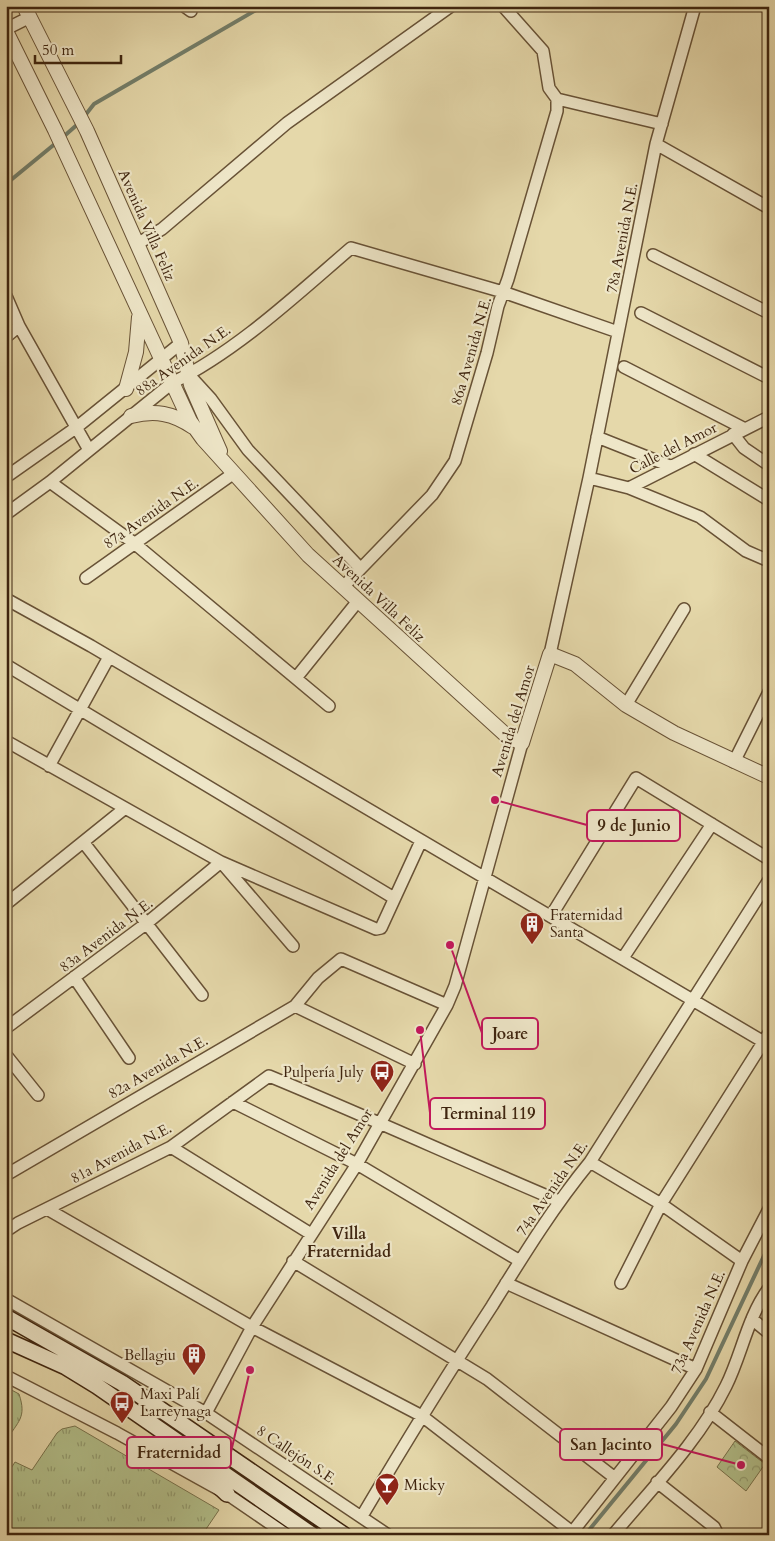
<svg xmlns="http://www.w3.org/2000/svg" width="775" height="1541" font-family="Cardo,serif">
	<defs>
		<pattern id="grass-tufts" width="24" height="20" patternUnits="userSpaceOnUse" patternTransform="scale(1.25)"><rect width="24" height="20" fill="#b2bf8a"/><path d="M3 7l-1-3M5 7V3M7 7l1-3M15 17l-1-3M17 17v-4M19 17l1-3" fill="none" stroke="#929b6f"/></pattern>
		<pattern id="forest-crowns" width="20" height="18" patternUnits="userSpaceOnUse" patternTransform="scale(1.25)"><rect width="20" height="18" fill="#b2bf8a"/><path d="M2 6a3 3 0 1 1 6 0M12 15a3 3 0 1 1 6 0" fill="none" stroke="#929b6f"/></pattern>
	</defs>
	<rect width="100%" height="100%" fill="#e5d8aa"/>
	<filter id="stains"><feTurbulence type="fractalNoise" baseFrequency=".004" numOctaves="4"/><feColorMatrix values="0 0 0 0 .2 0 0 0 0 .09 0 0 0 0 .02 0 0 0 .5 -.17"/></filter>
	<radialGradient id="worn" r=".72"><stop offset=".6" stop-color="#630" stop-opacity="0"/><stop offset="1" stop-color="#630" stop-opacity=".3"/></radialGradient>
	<path fill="url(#grass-tufts)" stroke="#78724c" d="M6 1387 19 1394C27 1418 18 1421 6 1441Z
		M75 1426 219 1510 202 1535H6V1476L15 1462 32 1470 57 1433 62 1429Z"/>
	<path fill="url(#forest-crowns)" stroke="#78724c" d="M735 1441 765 1464 746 1491 717 1467Z"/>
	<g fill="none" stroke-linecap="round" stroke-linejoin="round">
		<path stroke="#737e6a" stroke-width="4" d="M83 118 94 104 263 6
			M62 138 79 123
			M6 184 56 143
			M585 1535 676 1424 706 1379 769 1245"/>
		<defs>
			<path id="minor" d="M184 6 191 11
				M6 29 30 17
				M557 99 662 124
				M656 144 769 208
				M137 244 162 229 287 123 451 6
				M653 255 769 313
				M6 296 19 326 89 450
				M641 313 769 378
				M6 337 19 326
				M624 367 745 429
				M190 376 211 399 248 450 360 568
				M733 434 744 448 769 465
				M597 437 670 466
				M694 454 769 500
				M6 477 77 427 181 343
				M589 478 629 488 769 417
				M50 482 134 543 329 706
				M629 488 700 517 746 551 769 561
				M6 514 50 482 172 383C238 350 295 296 351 248L503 292 618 332
				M86 578 234 473
				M343 587 432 495 455 461 487 353 498 306 508 279 557 111V99L549 88 543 51 503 6
				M6 599 91 646 769 1045
				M550 654 589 478 656 144 695 6
				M6 665 394 898
				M296 678 358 601
				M626 705 684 609
				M6 741 221 862 147 923 6 1028
				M734 762 769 692
				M49 766 109 657
				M84 843 202 995
				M6 904 124 809
				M551 916 636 778 769 859
				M293 946 221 862 376 929 381 928 421 841
				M623 958 712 824
				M74 977 129 1058
				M295 1006 415 1064
				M6 1055 38 1095
				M233 1102 357 1164 520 1261
				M171 1147 311 1234
				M590 1162 661 1204 742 1261
				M6 1175 295 1006 318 978 341 959 447 1005
				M47 1209 252 1327 422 1416 572 1532
				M6 1231 18 1223 171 1147 269 1076C366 1116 462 1160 559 1201
				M293 1261 487 1379 615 1478
				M506 1283 696 1369
				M621 1283 661 1204 769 1033
				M6 1299 206 1413 388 1535
				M752 1319 769 1333
				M6 1376 117 1433 227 1494 287 1535
				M710 1412 769 1458
				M206 1413 252 1327 357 1164 447 1005 455 986 522 743
				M657 1482 714 1527 718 1535
				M362 1516C404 1445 447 1375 492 1306 523 1256 553 1207 590 1162L769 880
				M570 1535 671 1407 696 1369 742 1261 769 1209
				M613 1535C652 1488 699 1441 726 1386 742 1354 747 1318 769 1288"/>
			<path id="tertiary" d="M24 6 87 131 181 343 191 385 220 451
				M6 31 55 130 190 421 203 439 308 555 508 737 522 743 550 654 575 664 626 705 674 733 769 777
				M126 389 136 352 139 317
				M131 416C155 410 173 413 193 427"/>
			<path id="secondary" d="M6 1317 122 1383 344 1535
				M6 1340 66 1367 97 1386 312 1535
				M193 1462 227 1494"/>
		</defs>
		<use href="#minor" stroke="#685236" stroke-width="14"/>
		<use href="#tertiary" stroke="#685236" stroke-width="16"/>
		<use href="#secondary" stroke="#3f250f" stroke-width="18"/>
		<use href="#minor" stroke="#eee6c8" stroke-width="11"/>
		<use href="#tertiary" stroke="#eee6c8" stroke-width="14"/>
		<use href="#secondary" stroke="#eee6c8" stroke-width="15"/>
	</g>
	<defs>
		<symbol id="building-pin" viewBox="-11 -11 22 30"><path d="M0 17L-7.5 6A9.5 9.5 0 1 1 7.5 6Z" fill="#8f2418" stroke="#eee6c8"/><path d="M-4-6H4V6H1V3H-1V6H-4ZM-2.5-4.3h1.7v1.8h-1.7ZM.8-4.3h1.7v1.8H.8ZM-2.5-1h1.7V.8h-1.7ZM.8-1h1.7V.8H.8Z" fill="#fff"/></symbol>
		<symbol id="bus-pin" viewBox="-11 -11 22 30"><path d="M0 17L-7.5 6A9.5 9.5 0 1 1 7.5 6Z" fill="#8f2418" stroke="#eee6c8"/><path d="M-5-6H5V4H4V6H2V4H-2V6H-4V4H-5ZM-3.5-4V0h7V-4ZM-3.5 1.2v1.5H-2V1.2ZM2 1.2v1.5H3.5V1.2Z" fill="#fff"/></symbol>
		<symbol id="bar-pin" viewBox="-11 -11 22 30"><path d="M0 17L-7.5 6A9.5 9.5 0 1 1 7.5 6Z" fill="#8f2418" stroke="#eee6c8"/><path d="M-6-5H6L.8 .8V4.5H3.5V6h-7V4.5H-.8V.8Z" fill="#fff"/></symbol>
	</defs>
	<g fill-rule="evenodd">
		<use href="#building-pin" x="518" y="910" width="28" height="38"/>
		<use href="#bus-pin" x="368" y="1058" width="28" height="38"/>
		<use href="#building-pin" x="180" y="1341" width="28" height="38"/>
		<use href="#bus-pin" x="108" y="1389" width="28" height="38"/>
		<use href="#bar-pin" x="373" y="1471" width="28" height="38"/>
	</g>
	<g text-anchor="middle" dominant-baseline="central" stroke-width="4.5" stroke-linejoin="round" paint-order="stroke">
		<g font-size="15" fill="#3f250f" stroke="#eee6c8">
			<text transform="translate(147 225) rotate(66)">Avenida Villa Feliz</text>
			<text transform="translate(622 238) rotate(-79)">78a Avenida N.E.</text>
			<text transform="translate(471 351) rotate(-74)">86a Avenida N.E.</text>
			<text transform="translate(183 360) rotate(-35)">88a Avenida N.E.</text>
			<text transform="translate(673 448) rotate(-27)">Calle del Amor</text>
			<text transform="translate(151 513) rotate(-35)">87a Avenida N.E.</text>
			<text transform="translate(379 598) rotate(43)">Avenida Villa Feliz</text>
			<text transform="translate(513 721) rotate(-73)">Avenida del Amor</text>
			<text transform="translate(106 935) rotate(-37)">83a Avenida N.E.</text>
			<text transform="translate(158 1067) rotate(-30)">82a Avenida N.E.</text>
			<text transform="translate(121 1153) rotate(-28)">81a Avenida N.E.</text>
			<text transform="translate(338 1159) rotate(-58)">Avenida del Amor</text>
			<text transform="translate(552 1188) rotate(-55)">74a Avenida N.E.</text>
			<text transform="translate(698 1322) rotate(-66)">73a Avenida N.E.</text>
			<text transform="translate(297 1455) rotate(34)">8 Callejón S.E.</text>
		</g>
		<g font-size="15" fill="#3f250f" stroke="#eee6c8" text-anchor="start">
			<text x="550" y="915">Fraternidad<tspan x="550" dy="17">Santa</tspan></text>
			<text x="364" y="1072" text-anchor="end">Pulpería July</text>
			<text x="176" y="1355" text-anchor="end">Bellagiu</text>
			<text x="140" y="1394">Maxi Palí<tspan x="140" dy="17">Larreynaga</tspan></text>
			<text x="404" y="1485">Micky</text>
		</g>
		<g font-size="16" font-weight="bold" fill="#3f250f" stroke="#eee6c8">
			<text x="349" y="1234">Villa<tspan x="349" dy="18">Fraternidad</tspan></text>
		</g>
	</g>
	<path fill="none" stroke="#c2185b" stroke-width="2" d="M495 800L587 825M450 945L482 1033M420 1030L430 1113M741 1465L662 1444M250 1370L231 1452"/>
	<g fill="#c2185b" stroke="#eee6c8" stroke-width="2">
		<circle cx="495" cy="800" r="5"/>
		<circle cx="450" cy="945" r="5"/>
		<circle cx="420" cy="1030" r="5"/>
		<circle cx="741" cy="1465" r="5"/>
		<circle cx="250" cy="1370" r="5"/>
	</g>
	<g fill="#eee6c8" stroke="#c2185b" stroke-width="2">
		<rect x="587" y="810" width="93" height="31" rx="5"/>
		<rect x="482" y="1018" width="56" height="31" rx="5"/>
		<rect x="430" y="1098" width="115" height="31" rx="5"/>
		<rect x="560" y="1429" width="102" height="31" rx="5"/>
		<rect x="127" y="1437" width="104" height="31" rx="5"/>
	</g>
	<g font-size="16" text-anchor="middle" font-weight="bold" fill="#3f250f">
		<text x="634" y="831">9 de Junio</text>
		<text x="510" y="1039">Joare</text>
		<text x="488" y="1119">Terminal 119</text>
		<text x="611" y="1450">San Jacinto</text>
		<text x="179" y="1458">Fraternidad</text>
	</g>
	<rect width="775" height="1541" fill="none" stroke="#e5d8aa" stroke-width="25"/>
	<rect x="8" y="8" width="760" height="1526" fill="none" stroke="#3f250f" stroke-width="2.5"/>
	<rect x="12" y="12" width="750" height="1516" fill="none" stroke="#3f250f"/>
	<path d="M35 55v8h86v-8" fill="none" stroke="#3f250f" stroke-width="2.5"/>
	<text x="42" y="55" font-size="15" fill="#3f250f" stroke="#eee6c8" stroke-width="4" paint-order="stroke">50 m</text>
	<rect width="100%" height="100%" filter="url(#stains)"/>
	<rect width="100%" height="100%" fill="url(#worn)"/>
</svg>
